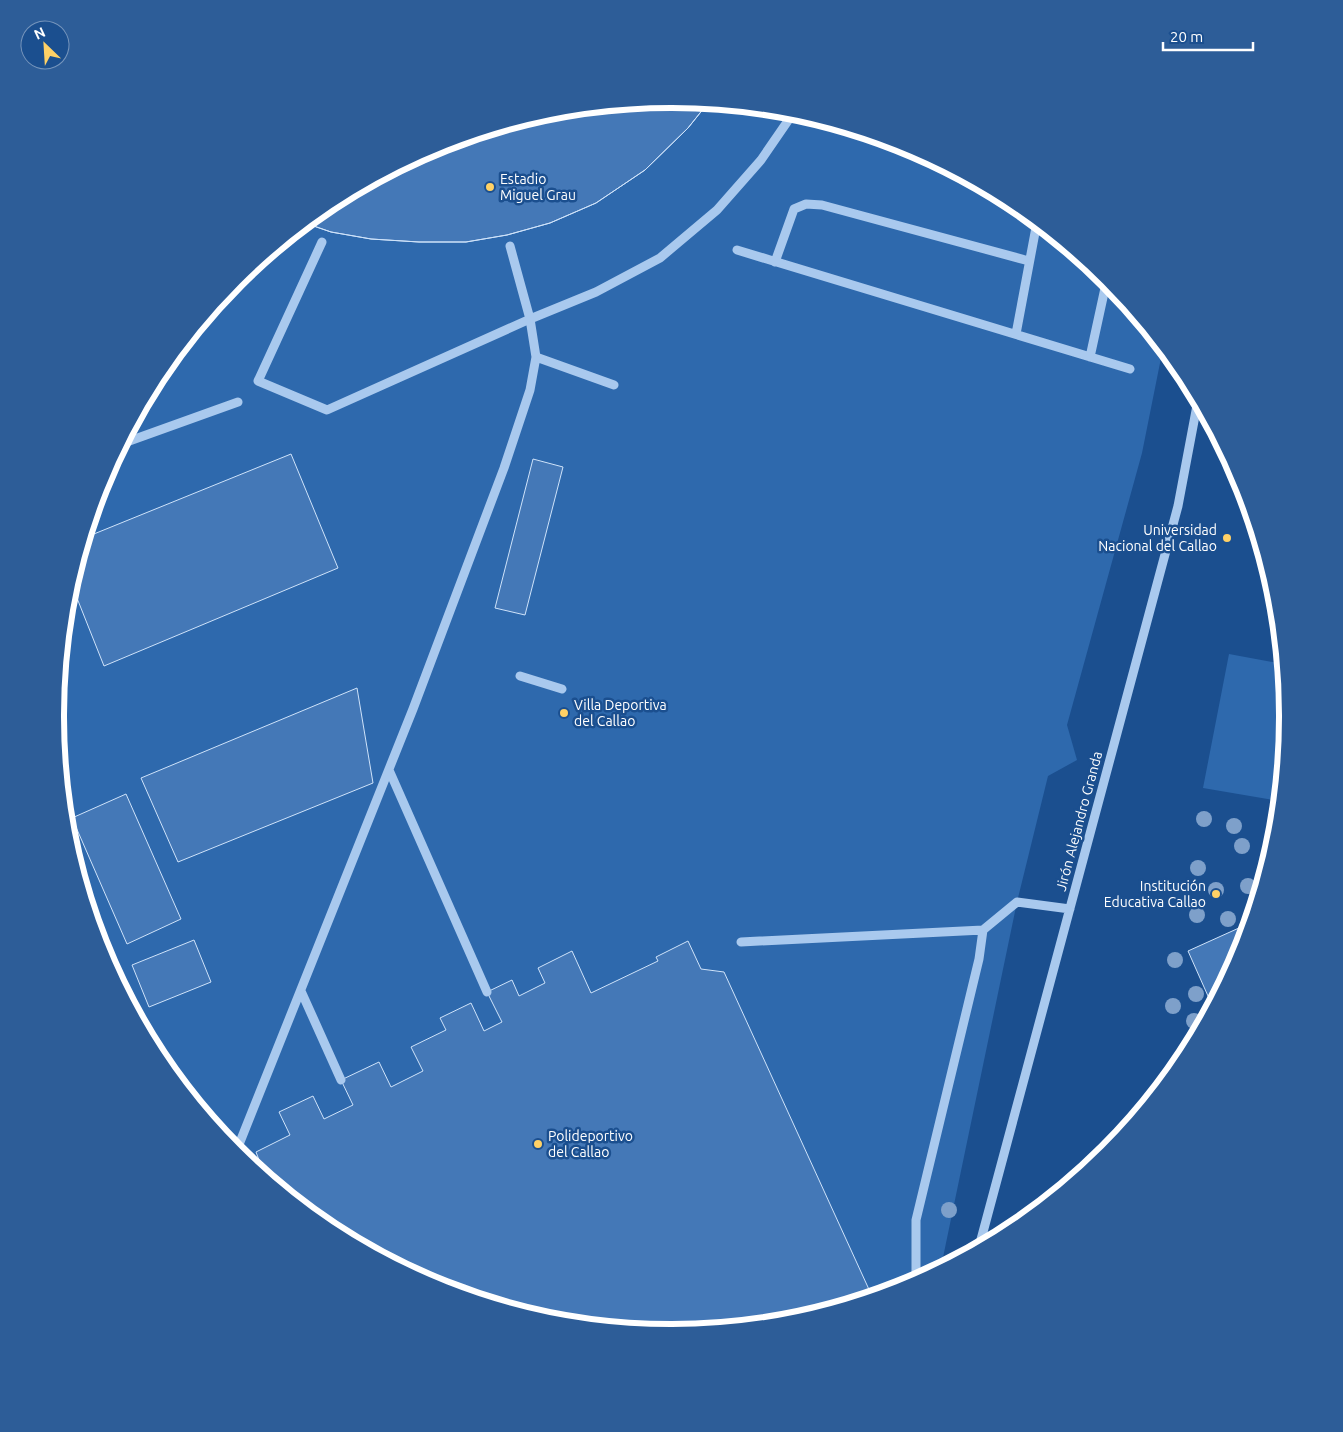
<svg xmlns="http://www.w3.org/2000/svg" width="1343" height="1432" font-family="Ubuntu,sans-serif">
	<rect width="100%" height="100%" fill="#1b4f8f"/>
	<path fill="#2e69ad" d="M672 100 792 111 908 147 1014 204 1108 280 1163 348 1142 453 1067 725 1077 760 1048 776 1017 902 941 1267 907 1286 791 1321 671 1332 551 1321 435 1285 329 1228 235 1152 159 1058 102 952 67 836 60 766 57 698 67 595 102 480 159 373 236 280 329 203 552 111Z
		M1229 654 1283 664 1288 716 1280 801 1203 788Z"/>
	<path fill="#4478b7" stroke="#cfe3fa" d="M672 100 708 103 688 128 645 170 596 203 550 223 507 235 466 242H419L371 239 331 232 305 223 329 203 436 146 552 111Z
		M672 100 708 103 688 128 645 170 596 203 550 223 507 235 466 242H419L371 239 331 232 305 223 329 203 436 146 552 111Z
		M291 454 338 568 104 666 71 583 84 538Z
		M533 459 563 467 525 615 495 608Z
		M357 688 373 783 178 862 141 778Z
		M126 794 181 919 127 944 72 818Z
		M1250 923 1241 952 1212 1005 1188 951Z
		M194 940 211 982 149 1007 132 965Z
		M688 941 701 969 724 972 872 1296 791 1321 671 1332 551 1321 435 1285 329 1228 251 1164 259 1160 256 1152 290 1135 279 1112 313 1096 324 1119 353 1105 341 1080 379 1062 391 1087 423 1071 411 1047 446 1030 440 1018 471 1003 484 1031 502 1022 487 992 512 980 519 996 545 983 538 968 572 951 591 993 658 961 656 957Z"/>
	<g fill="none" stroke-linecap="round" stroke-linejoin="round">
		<path stroke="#a9c9ee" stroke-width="9" d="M322 242 258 381 327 410 530 319 596 292 660 258 717 210 761 160 794 112
			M737 250 1130 369
			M775 262 794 209 806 204 822 205 1029 261
			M1016 334 1037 222
			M536 357 614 385
			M1090 357 1107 279
			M121 444 238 402
			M520 676 562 689
			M389 770 487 992
			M741 942 983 930
			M301 991 341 1080
			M236 1152 413 709 504 468 530 390 536 357 530 319 510 246
			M979 1247 1178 506 1198 400
			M916 1281V1220L979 959 983 930 1017 902 1070 909"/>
	</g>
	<g fill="#7ea0ca">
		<circle cx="1204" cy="819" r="8"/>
		<circle cx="1234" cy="826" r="8"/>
		<circle cx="1242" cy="846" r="8"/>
		<circle cx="1198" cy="868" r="8"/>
		<circle cx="1248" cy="886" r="8"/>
		<circle cx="1216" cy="890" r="8"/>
		<circle cx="1197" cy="915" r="8"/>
		<circle cx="1228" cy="919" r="8"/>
		<circle cx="1175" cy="960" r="8"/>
		<circle cx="1196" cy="994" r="8"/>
		<circle cx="1173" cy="1006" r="8"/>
		<circle cx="1194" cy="1021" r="8"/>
		<circle cx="949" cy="1210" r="8"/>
	</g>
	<g fill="#ffd166" stroke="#1b4f8f" stroke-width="2">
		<circle cx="490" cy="187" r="5"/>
		<circle cx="1227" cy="538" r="5"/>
		<circle cx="564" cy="713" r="5"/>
		<circle cx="1216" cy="894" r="5"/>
		<circle cx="538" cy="1144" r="5"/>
	</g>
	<g text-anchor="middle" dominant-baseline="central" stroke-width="5" stroke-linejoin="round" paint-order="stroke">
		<g font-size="14" fill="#fff" stroke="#1b4f8f" text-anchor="start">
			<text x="500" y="179">Estadio<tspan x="500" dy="16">Miguel Grau</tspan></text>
			<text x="1217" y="530" text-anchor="end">Universidad<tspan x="1217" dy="16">Nacional del Callao</tspan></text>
			<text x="574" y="705">Villa Deportiva<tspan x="574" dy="16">del Callao</tspan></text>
			<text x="1206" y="886" text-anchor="end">Institución<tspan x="1206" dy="16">Educativa Callao</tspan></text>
			<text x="548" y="1136">Polideportivo<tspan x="548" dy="16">del Callao</tspan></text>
		</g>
		<g font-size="14" fill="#fff" stroke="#1b4f8f">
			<text transform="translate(1079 821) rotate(-75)">Jirón Alejandro Granda</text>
		</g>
	</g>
	<path d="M0 0H1343V1432H0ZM671 108H672A607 607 0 0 1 1279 715V717A607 607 0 0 1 672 1324H671A607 607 0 0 1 64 717V715A607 607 0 0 1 671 108Z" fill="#2d5d98" fill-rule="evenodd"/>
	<path fill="none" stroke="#fff" stroke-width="6" d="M671 108H672A607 607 0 0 1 1279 715V717A607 607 0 0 1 672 1324H671A607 607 0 0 1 64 717V715A607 607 0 0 1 671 108Z"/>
	<g transform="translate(45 45) rotate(335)"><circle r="24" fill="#1b4f8f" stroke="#7695bc"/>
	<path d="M0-4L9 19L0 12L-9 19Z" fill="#ffd166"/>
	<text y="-8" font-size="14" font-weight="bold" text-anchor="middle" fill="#ffffff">N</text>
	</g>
	<path d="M1163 42v8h90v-8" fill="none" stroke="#ffffff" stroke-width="2.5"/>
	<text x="1170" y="42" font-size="15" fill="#ffffff" stroke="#1b4f8f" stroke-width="4" paint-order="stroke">20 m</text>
</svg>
